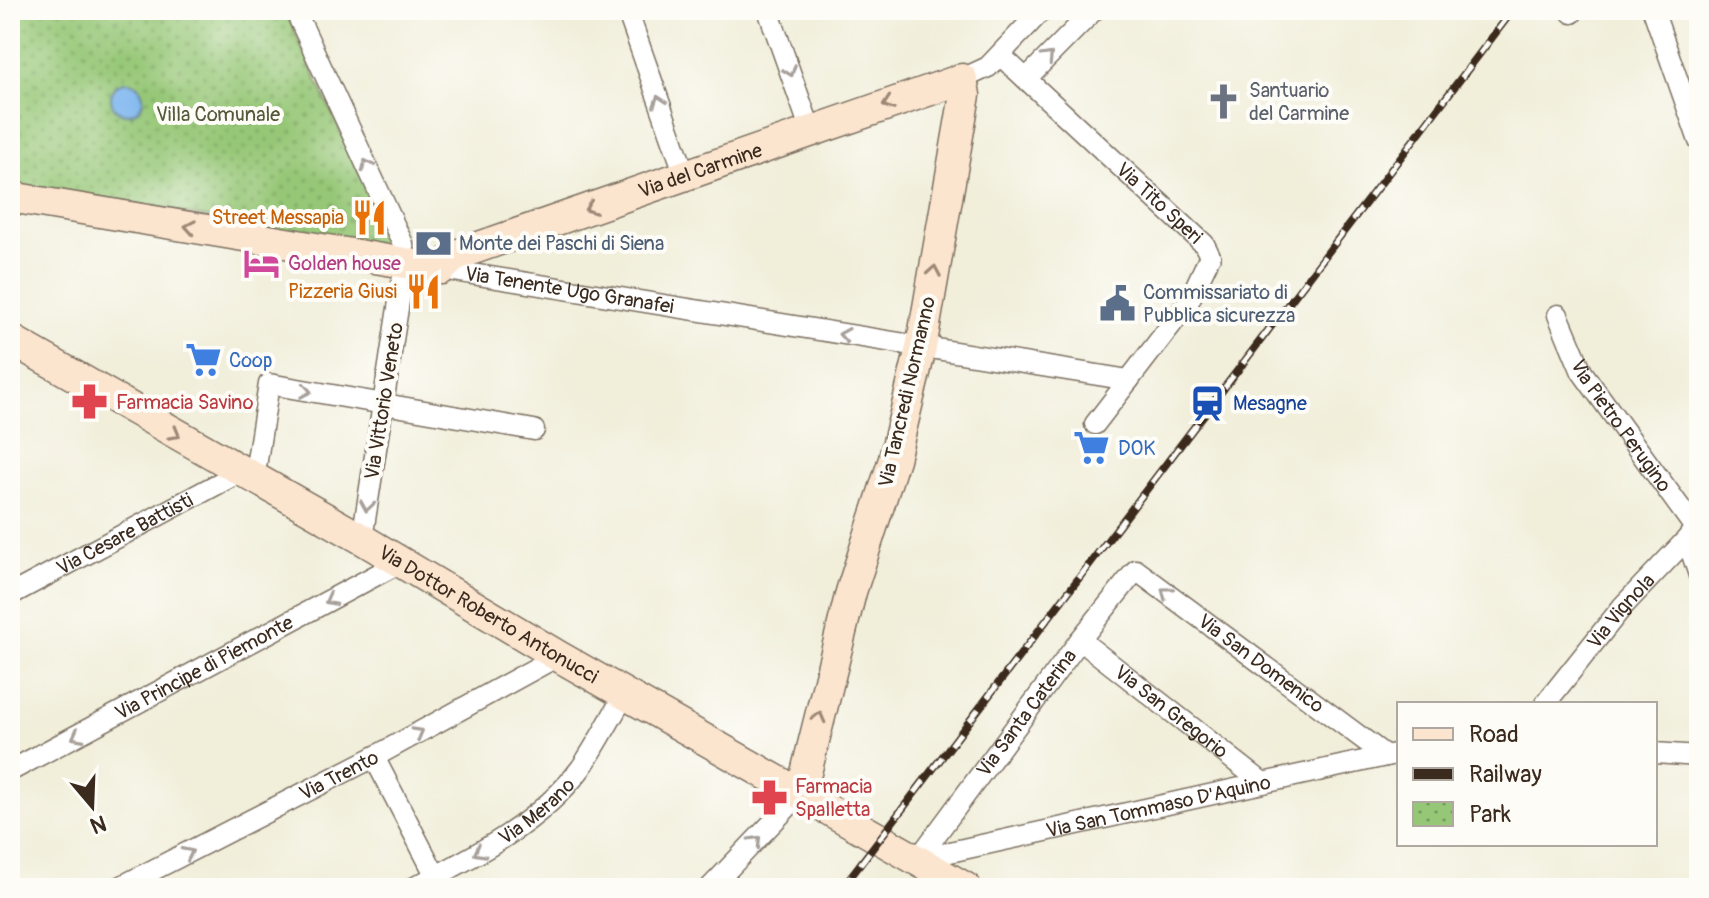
<svg xmlns="http://www.w3.org/2000/svg" width="1709" height="898" font-family="Pangolin,sans-serif">
	<defs>
		<pattern id="park-dots" width="8" height="8" patternUnits="userSpaceOnUse" patternTransform="scale(2)"><rect width="8" height="8" fill="#96c777"/><path d="M2 2h.1M6 6h.1" fill="none" stroke="#7ca261" stroke-width="1.8" stroke-linecap="round"/></pattern>
	</defs>
	<rect width="100%" height="100%" fill="#fdfcf7"/>
	<filter id="ink" filterUnits="userSpaceOnUse"><feTurbulence type="fractalNoise" baseFrequency=".0125" numOctaves="2"/><feDisplacementMap in="SourceGraphic" scale="16" xChannelSelector="R" yChannelSelector="G"/><feConvolveMatrix kernelMatrix="1 2 1 2 8 2 1 2 1" color-interpolation-filters="sRGB"/></filter>
	<filter id="wash" filterUnits="userSpaceOnUse"><feTurbulence type="fractalNoise" baseFrequency=".006" numOctaves="4" result="noise"/><feDisplacementMap in="SourceGraphic" scale="32" xChannelSelector="R" yChannelSelector="G"/><feGaussianBlur stdDeviation="1.8" result="paint"/><feColorMatrix in="noise" values="0 0 0 0 0 0 0 0 0 0 0 0 0 0 0 0 0 1.4 0 .05"/><feComposite in="paint" operator="in"/></filter>
	<g filter="url(#wash)">
		<rect width="100%" height="100%" fill="#f1eeda"/>
		<path fill="url(#park-dots)" stroke="#68784a" stroke-width="2" d="M10 10H285L393 246 389 250 10 183Z"/>
		<path fill="#7fb7ef" stroke="#5d7086" stroke-width="2" d="M111 98a16 16 0 1 1 32 0a16 16 0 1 1-32 0Z"/>
	</g>
	<g filter="url(#ink)">
		<g fill="none" stroke-linecap="round" stroke-linejoin="round">
			<defs>
				<g id="street">
					<path d="M295 10 403 244 405 263 362 539"/>
					<path d="M627 10 685 175"/>
					<path d="M768 10 811 131"/>
					<path d="M1653 10 1699 141"/>
					<path d="M1572 13 1574 10"/>
					<path d="M1000 55 1026 79 1094 10"/>
					<path d="M962 79 988 67 1042 10"/>
					<path id="s1" d="M1026 79 1204 244 1210 256 1188 303 1095 424"/>
					<path id="s2" d="M441 269 1129 380"/>
					<path id="s3" d="M1558 315 1582 372 1695 528"/>
					<path d="M254 479 269 384 534 430"/>
					<path d="M1687 539 1699 575"/>
					<path id="s4" d="M10 595 240 472"/>
					<path id="s5" d="M1080 640 1263 783"/>
					<path id="s6" d="M1545 704 1623 606 1687 539 1699 522"/>
					<path d="M1655 753 1699 756"/>
					<path d="M374 757 442 888"/>
					<path id="s7" d="M10 771 399 563"/>
					<path id="s8" d="M918 859 1080 640 1136 570 1386 756"/>
					<path id="s9" d="M918 859 1395 754"/>
					<path id="s10" d="M118 888 374 757 558 656"/>
					<path id="s11" d="M413 888C473 857 539 824 581 768 597 745 610 719 625 694"/>
					<path d="M710 888 801 793"/>
				</g>
				<g id="secondary">
					<path id="s12" d="M10 197 441 269 456 255 962 79 965 95 921 348 894 459 851 592 801 793"/>
					<path id="s13" d="M10 339 362 539 558 656 966 888"/>
				</g>
			</defs>
			<use href="#street" stroke="#7b6f60" stroke-width="23"/>
			<use href="#secondary" stroke="#7b6f60" stroke-width="33"/>
			<use href="#street" stroke="#fff" stroke-width="20"/>
			<use href="#secondary" stroke="#fce5cf" stroke-width="30"/>
			<defs>
				<path id="rail" d="M842 888 1513 10"/>
			</defs>
			<use href="#rail" stroke="#3b2a1e" stroke-width="8"/>
			<use href="#rail" stroke="#fdfcf7" stroke-width="5" stroke-dasharray="15" stroke-linecap="butt"/>
		</g>
		<defs><path id="oneway-chevron" d="M-2-3.5L2.5 0L-2 3.5" fill="none" stroke-width="1.6" stroke-linecap="round" stroke-linejoin="round" transform="scale(2)"/></defs>
		<g stroke="#a79f9a">
			<use href="#oneway-chevron" transform="translate(1048 57) rotate(-46)"/>
			<use href="#oneway-chevron" transform="translate(790 71) rotate(70)"/>
			<use href="#oneway-chevron" transform="translate(659 101) rotate(-109)"/>
			<use href="#oneway-chevron" transform="translate(367 165) rotate(-115)"/>
			<use href="#oneway-chevron" transform="translate(844 335) rotate(-171)"/>
			<use href="#oneway-chevron" transform="translate(306 391) rotate(10)"/>
			<use href="#oneway-chevron" transform="translate(367 506) rotate(99)"/>
			<use href="#oneway-chevron" transform="translate(1166 592) rotate(-143)"/>
			<use href="#oneway-chevron" transform="translate(330 600) rotate(152)"/>
			<use href="#oneway-chevron" transform="translate(418 733) rotate(-29)"/>
			<use href="#oneway-chevron" transform="translate(77 736) rotate(152)"/>
			<use href="#oneway-chevron" transform="translate(756 841) rotate(-46)"/>
			<use href="#oneway-chevron" transform="translate(479 852) rotate(151)"/>
			<use href="#oneway-chevron" transform="translate(188 853) rotate(-27)"/>
		</g>
		<g stroke="#9c8876">
			<use href="#oneway-chevron" transform="translate(888 104) rotate(161)"/>
			<use href="#oneway-chevron" transform="translate(590 208) rotate(161)"/>
			<use href="#oneway-chevron" transform="translate(190 227) rotate(-170)"/>
			<use href="#oneway-chevron" transform="translate(934 271) rotate(-80)"/>
			<use href="#oneway-chevron" transform="translate(175 434) rotate(30)"/>
			<use href="#oneway-chevron" transform="translate(819 717) rotate(-76)"/>
		</g>
	</g>
	<defs>
		<symbol id="church-bare" viewBox="-9 -9 18 18"><path d="M-1.2-6h2.4v3.5h3.3v2.4h-3.3V6h-2.4V-.1h-3.3v-2.4h3.3Z" fill="#6b7280" stroke="#fdfcf7" stroke-width="2.5" paint-order="stroke"/></symbol>
		<symbol id="restaurant-bare" viewBox="-9 -9 18 18"><path d="M-5-6h1v4h1v-4h1v4h1v-4h1v5L-1.5 .5V6h-2V.5L-5-1ZM5-6V6H3V1.5H1.5Q1.5-4 5-6Z" fill="#e8710a" stroke="#fdfcf7" stroke-width="2.5" paint-order="stroke"/></symbol>
		<symbol id="bank-bare" viewBox="-9 -9 18 18"><path d="M-6-4H6V4H-6ZM0-2.3a2.3 2.3 0 1 0 0 4.6a2.3 2.3 0 1 0 0-4.6Z" fill="#5c6f8a" stroke="#fdfcf7" stroke-width="2.5" paint-order="stroke"/></symbol>
		<symbol id="hotel-bare" viewBox="-9 -9 18 18"><path d="M-6-4.5h1.5V1H6V5H4.5V3h-9V5H-6ZM-4 0a1.8 1.8 0 1 1 3.6 0ZM.5 0V-2.5h3Q6-2.5 6 0Z" fill="#d1479c" stroke="#fdfcf7" stroke-width="2.5" paint-order="stroke"/></symbol>
		<symbol id="civic-bare" viewBox="-9 -9 18 18"><path d="M-.6-6.5H3V-4.5H.6V-3L4-1V1h2V6H-6V1h2V-1L-.6-3ZM-1.2 2.5V6h2.4V2.5Z" fill="#5c6f8a" stroke="#fdfcf7" stroke-width="2.5" paint-order="stroke"/></symbol>
		<symbol id="supermarket-bare" viewBox="-9 -9 18 18"><path d="M-6-5.5h2.5l.6 2H6L4.5 2H-2.5L-4.4-4H-6ZM-1.5 3.2a1.3 1.3 0 1 0 .1 0ZM3 3.2a1.3 1.3 0 1 0 .1 0Z" fill="#3f7fe0" stroke="#fdfcf7" stroke-width="2.5" paint-order="stroke"/></symbol>
		<symbol id="pharmacy-bare" viewBox="-9 -9 18 18"><path d="M-2-6h4v4h4v4h-4v4h-4v-4h-4v-4h4Z" fill="#e0444e" stroke="#fdfcf7" stroke-width="2.5" paint-order="stroke"/></symbol>
		<symbol id="station-bare" viewBox="-9 -9 18 18"><path d="M-3-6H3Q5-6 5-4V2Q5 4 3 4L4.5 6H3L1.5 4h-3L-3 6H-4.5L-3 4Q-5 4-5 2V-4Q-5-6-3-6ZM-3.5-4v3h7v-3ZM-3.5 1v1.5H-2V1ZM2 1v1.5H3.5V1Z" fill="#1a4fb4" stroke="#fdfcf7" stroke-width="2.5" paint-order="stroke"/></symbol>
	</defs>
	<g fill-rule="evenodd">
		<use href="#church-bare" x="1198" y="76" width="51" height="51"/>
		<use href="#restaurant-bare" x="344" y="192" width="51" height="51"/>
		<use href="#bank-bare" x="408" y="218" width="51" height="51"/>
		<use href="#hotel-bare" x="236" y="238" width="51" height="51"/>
		<use href="#restaurant-bare" x="398" y="266" width="51" height="51"/>
		<use href="#civic-bare" x="1092" y="278" width="51" height="51"/>
		<use href="#supermarket-bare" x="178" y="334" width="51" height="51"/>
		<use href="#pharmacy-bare" x="64" y="376" width="51" height="51"/>
		<use href="#station-bare" x="1182" y="378" width="51" height="51"/>
		<use href="#supermarket-bare" x="1066" y="422" width="51" height="51"/>
		<use href="#pharmacy-bare" x="744" y="772" width="51" height="51"/>
	</g>
	<g text-anchor="middle" dominant-baseline="central" stroke-width="8" stroke-linejoin="round" paint-order="stroke">
		<g font-size="20" fill="#5b616d" stroke="#fdfcf7" text-anchor="start">
			<text x="1249" y="90">Santuario<tspan x="1249" dy="23">del Carmine</tspan></text>
		</g>
		<g font-size="20" fill="#565939" stroke="#fdfcf7">
			<text x="218" y="114">Villa Comunale</text>
		</g>
		<g font-size="20" fill="#3b2a1e" stroke="#fdfcf7">
			<text stroke="none"><textPath href="#s12" startOffset="716">Via del Carmine</textPath></text>
			<text stroke="none"><textPath href="#s1" startOffset="182">Via Tito Speri</textPath></text>
			<text stroke="none"><textPath href="#s2" startOffset="130">Via Tenente Ugo Granafei</textPath></text>
			<text transform="translate(907 392) rotate(-77)">Via Tancredi Normanno</text>
			<text transform="translate(384 401) rotate(-81)">Via Vittorio Veneto</text>
			<text stroke="none"><textPath href="#s3" startOffset="128">Via Pietro Perugino</textPath></text>
			<text stroke="none"><textPath href="#s4" startOffset="130">Via Cesare Battisti</textPath></text>
			<text stroke="none"><textPath href="#s6" startOffset="120">Via Vignola</textPath></text>
			<text stroke="none"><textPath href="#s13" startOffset="552">Via Dottor Roberto Antonucci</textPath></text>
			<text stroke="none"><textPath href="#s8" startOffset="518">Via San Domenico</textPath></text>
			<text stroke="none"><textPath href="#s7" startOffset="220">Via Principe di Piemonte</textPath></text>
			<text stroke="none"><textPath href="#s5" startOffset="116">Via San Gregorio</textPath></text>
			<text stroke="none"><textPath href="#s8" startOffset="182">Via Santa Caterina</textPath></text>
			<text stroke="none"><textPath href="#s10" startOffset="248">Via Trento</textPath></text>
			<text stroke="none"><textPath href="#s9" startOffset="246">Via San Tommaso D'Aquino</textPath></text>
			<text stroke="none"><textPath href="#s11" startOffset="146">Via Merano</textPath></text>
		</g>
		<g font-size="20" fill="#c56008" stroke="#fdfcf7" text-anchor="end">
			<text x="344" y="217">Street Messapia</text>
			<text x="397" y="291">Pizzeria Giusi</text>
		</g>
		<g font-size="20" fill="#4e5e75" stroke="#fdfcf7" text-anchor="start">
			<text x="459" y="243">Monte dei Paschi di Siena</text>
			<text x="1143" y="292">Commissariato di<tspan x="1143" dy="23">Pubblica sicurezza</tspan></text>
		</g>
		<g font-size="20" fill="#b23c85" stroke="#fdfcf7" text-anchor="start">
			<text x="288" y="263">Golden house</text>
		</g>
		<g font-size="20" fill="#366cbe" stroke="#fdfcf7" text-anchor="start">
			<text x="229" y="360">Coop</text>
			<text x="1118" y="448">DOK</text>
		</g>
		<g font-size="20" fill="#be3a42" stroke="#fdfcf7" text-anchor="start">
			<text x="116" y="402">Farmacia Savino</text>
			<text x="795" y="786">Farmacia<tspan x="795" dy="23">Spalletta</tspan></text>
		</g>
		<g font-size="20" fill="#164399" stroke="#fdfcf7" text-anchor="start">
			<text x="1233" y="403">Mesagne</text>
		</g>
	</g>
	<rect width="1709" height="898" fill="none" stroke="#fdfcf7" stroke-width="40"/>
	<rect x="1397" y="702" width="260" height="144" fill="#fdfcf7" stroke="#afa8a0" stroke-width="2"/>
	<rect x="1413" y="728" width="40" height="12" fill="#fce5cf" stroke="#afa8a0" stroke-width="2"/>
	<text x="1469" y="742" font-size="24" fill="#3b2a1e">Road</text>
	<rect x="1413" y="768" width="40" height="12" fill="#3b2a1e" stroke="#afa8a0" stroke-width="2"/>
	<text x="1469" y="782" font-size="24" fill="#3b2a1e">Railway</text>
	<rect x="1413" y="802" width="40" height="24" fill="url(#park-dots)" stroke="#afa8a0" stroke-width="2"/>
	<text x="1469" y="822" font-size="24" fill="#3b2a1e">Park</text>
	<g transform="translate(92 806) rotate(161)" stroke="#fdfcf7" stroke-width="6" paint-order="stroke">
	<path d="M0-6L14 30L0 20L-14 30Z" fill="#3b2a1e"/>
	<text y="-12" font-size="22" font-weight="bold" text-anchor="middle" fill="#3b2a1e">N</text>
	</g>
</svg>
